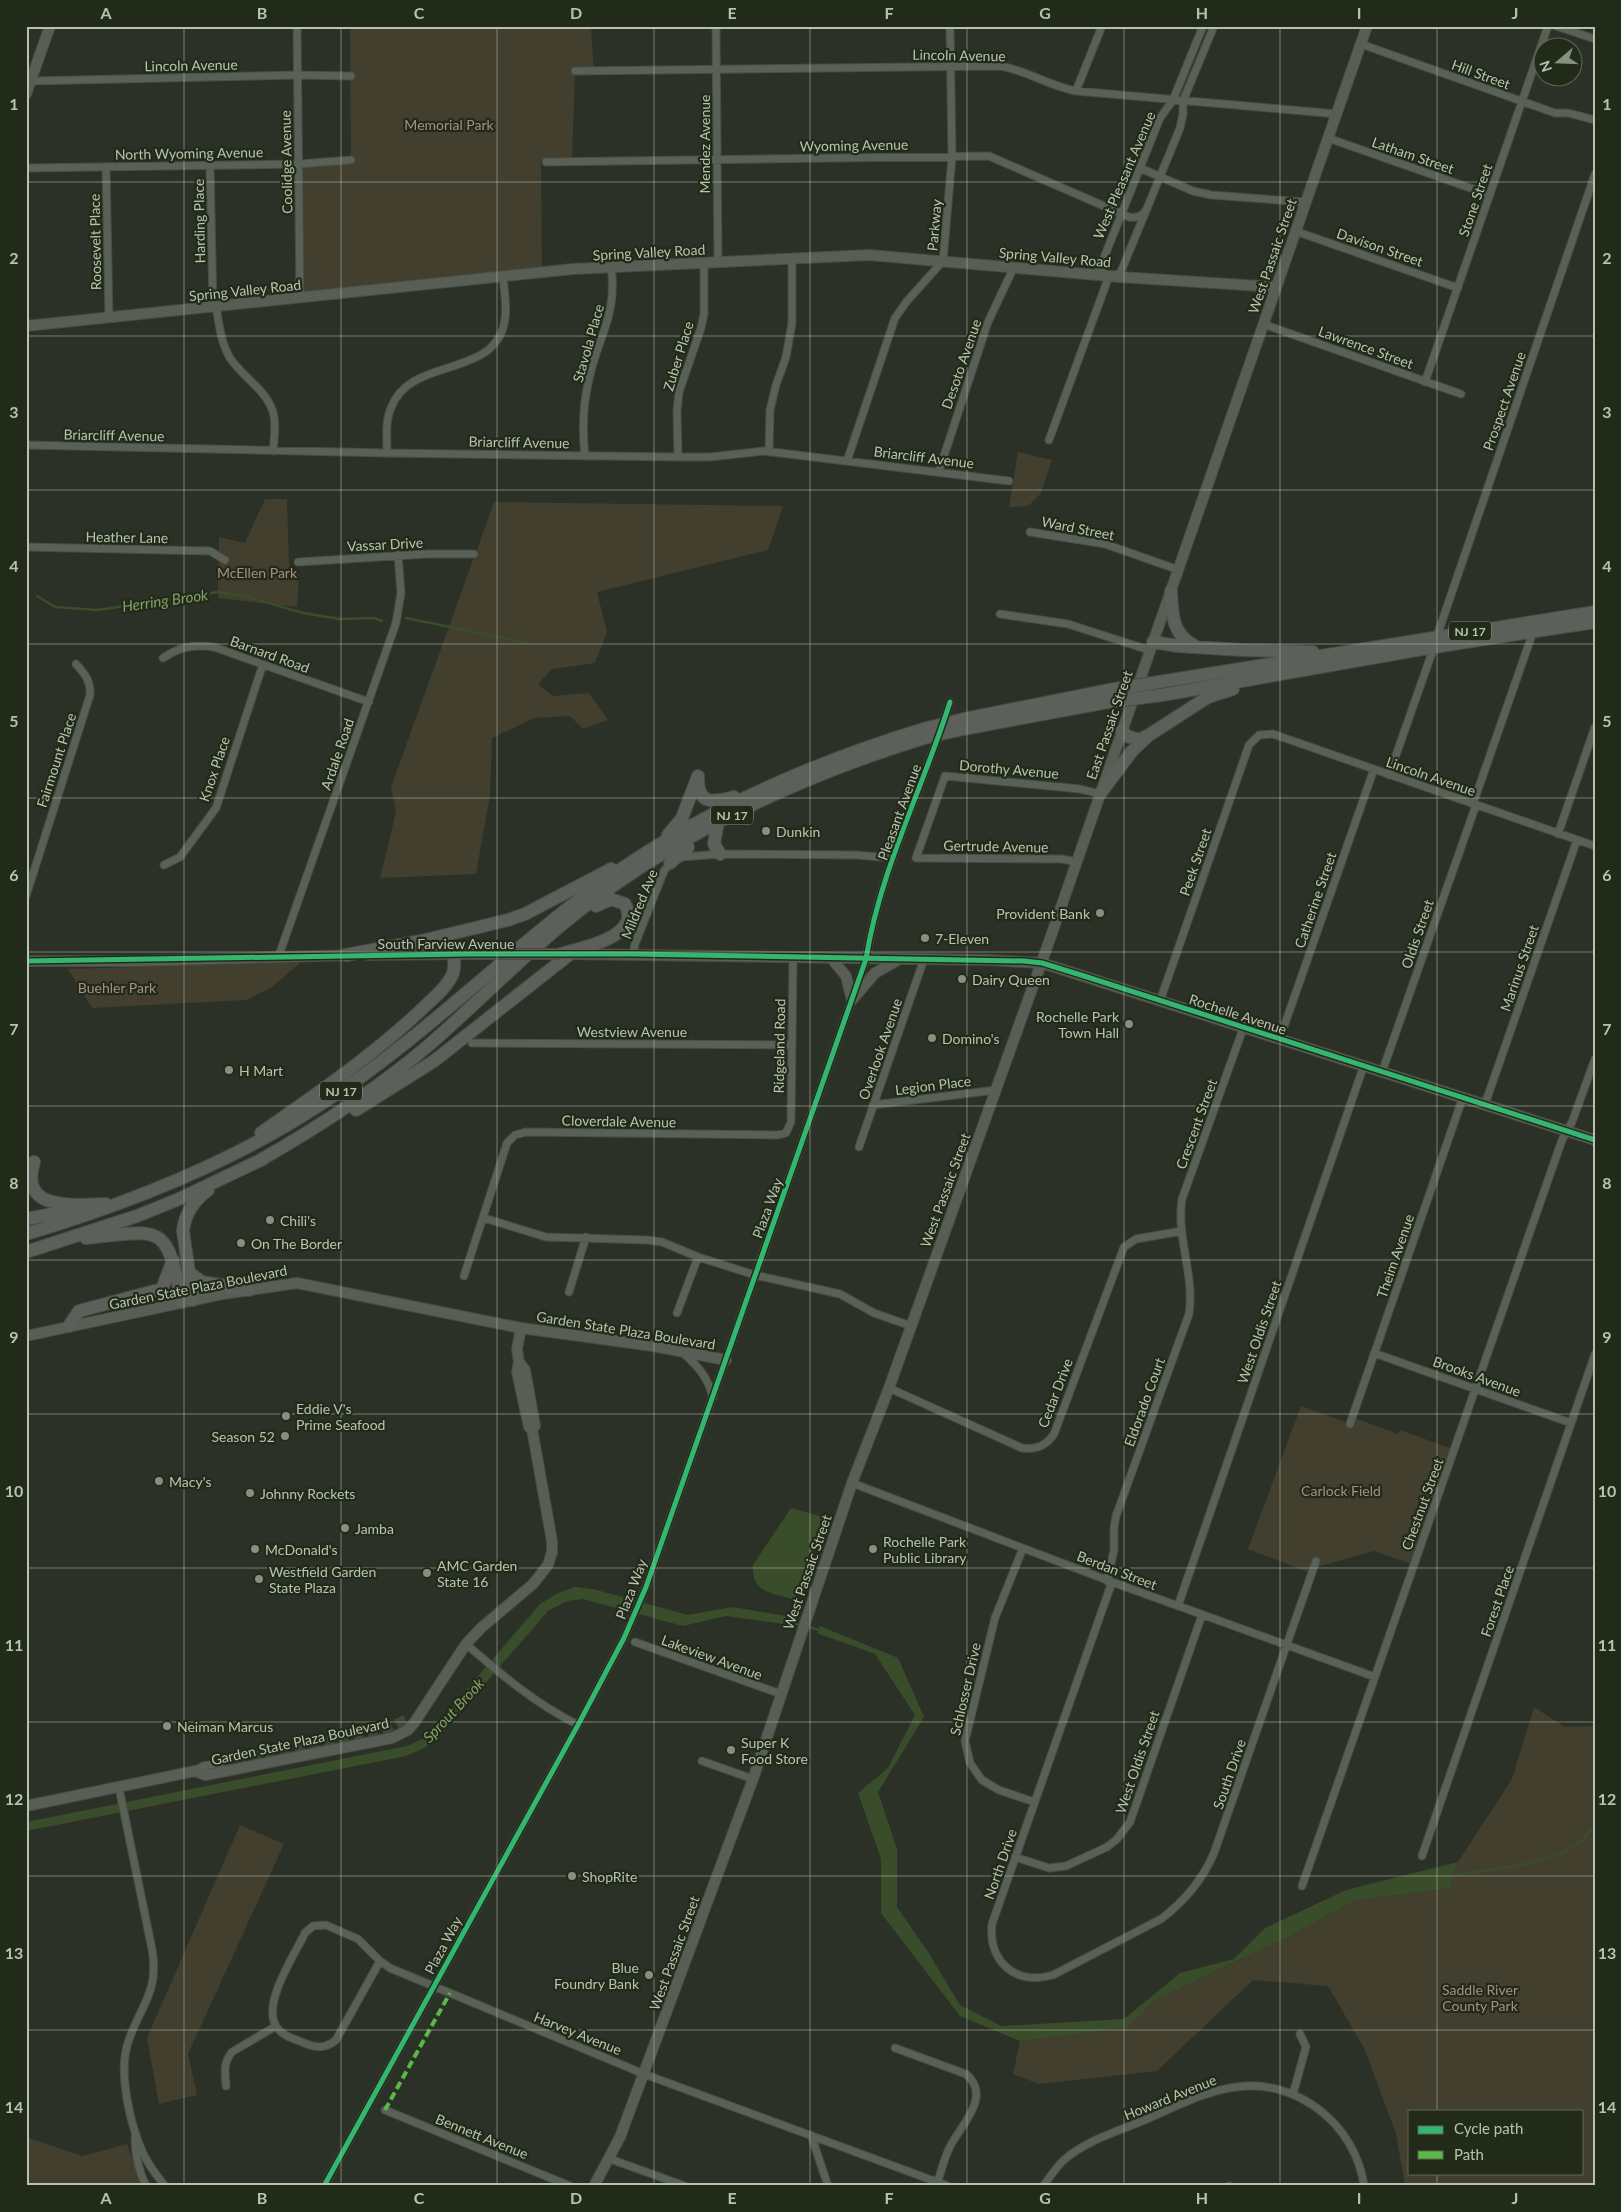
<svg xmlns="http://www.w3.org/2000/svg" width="1621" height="2212" font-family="Lato,sans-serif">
	<rect width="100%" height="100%" fill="#2b3126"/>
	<path fill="#423f2e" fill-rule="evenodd" d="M350 26H591L594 71 575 72 572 162 541 161 542 272 300 298 299 164 351 160Z
		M1018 452 1052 460 1041 493 1028 506 1009 507Z
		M265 499H287L289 564 299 575 297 607 218 598 219 537 245 543Z
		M494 502 783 506 768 550 597 592 607 632 595 663 552 669 538 684 553 696 589 693 608 720 583 729 570 716 534 718 492 738 490 795 476 874 380 878 396 812 391 787Z
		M301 962 272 987 246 1000 92 1008 68 969Z
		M1301 1406 1350 1424 1352 1417 1398 1434 1400 1430 1455 1450 1414 1565 1374 1551 1313 1568 1311 1573 1248 1549Z
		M1534 1707 1565 1727 1595 1726V2186H1405L1396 2134 1365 2050 1328 1986 1253 1980 1157 2071 1039 2084 1013 2074 1020 2041 1125 2028 1157 1999 1290 1936 1354 1901 1450 1888 1458 1862 1512 1779ZM1410 2111H1582V2173H1410Z
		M240 1825 284 1844 188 2054 197 2095 159 2104 147 2038Z
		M26 2137 82 2156 127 2144 142 2186H26Z"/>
	<path fill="#3a4d2b" d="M791 1508 827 1518 797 1596 792 1599C770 1592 752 1593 753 1565Z
		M575 1587 593 1589 688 1615 733 1607 786 1616 783 1624 726 1616 683 1626 583 1599 567 1601 548 1611 437 1739 422 1749 406 1756 26 1831V1822L407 1746 425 1738 540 1604 556 1594Z
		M820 1626 898 1658 924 1717 878 1792 897 1849V1907L928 1952 960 2005 1001 2026 1124 2019 1180 1973 1234 1959 1265 1928 1346 1890 1458 1862 1450 1888 1354 1901 1290 1936 1157 1999 1126 2028 1020 2041 960 2016 881 1913V1859L858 1793 888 1768 915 1715 875 1654 817 1633Z"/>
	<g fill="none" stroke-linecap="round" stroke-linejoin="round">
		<path stroke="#3a4d2b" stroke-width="2.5" d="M37 596 55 607 97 610 218 592 248 597 303 613 340 619 374 618 382 621
			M406 618 528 643
			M781 1620 800 1625
			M806 1626 819 1630
			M1454 1875C1496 1868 1539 1867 1576 1845 1583 1841 1589 1832 1595 1826"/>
		<path stroke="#40473b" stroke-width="10" stroke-dasharray="10 5" stroke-linecap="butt" d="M221 1763 384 1730 407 1719"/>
		<defs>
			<path id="street" d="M297 26 300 298
				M716 26 718 262
				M1203 26 1173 100 1160 118 1099 270 1109 276 1120 274 1180 128 1183 114V101L1214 26
				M1556 26 1595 39
				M1361 44 1555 113H1568L1595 120
				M575 71 1000 66C1026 70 1049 86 1076 91L1337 114
				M31 81 297 75 351 76
				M1076 91 1102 26
				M1328 138 1490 195
				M546 162 989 156 1129 217C1138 218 1142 216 1147 209
				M210 165 213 307
				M106 167 109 318
				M26 168 299 164 351 160
				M1140 168 1193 191 1211 195 1305 202
				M1295 231 1458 288
				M216 306C219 324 221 343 230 358 244 379 269 391 274 416 276 428 274 440 273 451
				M1263 324 1461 394
				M1425 382 1548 26
				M1049 440 1109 276
				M26 445 387 453 678 457H710L764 451 1009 481
				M769 452 770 410 776 385 786 357 792 323V258
				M387 453C387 439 385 421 391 408 410 355 497 380 505 319 507 305 504 290 503 276
				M585 456C582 430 583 404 589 379 598 337 618 314 611 267
				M678 457 677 411 679 392 701 328 704 314V263
				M847 461 895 318 907 301 943 261 952 157 950 26
				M939 471 988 322 1014 267
				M1030 532 1105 544 1179 570
				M26 547 210 551 225 560
				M298 562 427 554H474
				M1000 614 1068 624 1149 650
				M1437 636 1595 174
				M163 658C179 647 194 644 214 647L369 702
				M1389 775 1434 647
				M1473 804 1533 632
				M1558 834 1595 727
				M1077 862 1062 859 916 858 945 776 1080 789 1100 794
				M164 865 180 857 216 808 263 664
				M26 896 90 695C91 681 85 674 76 664
				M633 954 635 944 664 871 670 863 682 857 720 854 856 855 893 858
				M278 958 396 623 401 593 398 555
				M1160 1001 1249 745 1259 735 1273 734 1595 846
				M1280 1038 1374 769
				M472 1043 791 1045
				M1382 1072 1476 805
				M1485 1104 1577 840
				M873 1105 996 1090
				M859 1147 924 959
				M484 1218 546 1237 647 1240 662 1242 698 1257 755 1275 840 1294 874 1313 911 1326
				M464 1276 507 1143 515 1135 526 1132 778 1135 786 1133 791 1122 793 958
				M569 1292 586 1237
				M677 1313 698 1257
				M682 1352C698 1366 708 1377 713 1398
				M1374 1353 1571 1423
				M889 1388 1022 1448C1036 1450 1046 1446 1054 1434L1124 1247 1136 1239 1182 1231
				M1350 1424 1463 1097
				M852 1483 1112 1582 1375 1677
				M1023 1548 995 1618 965 1741 970 1763 982 1780 999 1790 1034 1802
				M1107 1581 1114 1550V1528L1116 1516 1189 1314C1195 1275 1176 1238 1182 1199L1244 1026
				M1112 1582 992 1924C988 1962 1016 1986 1053 1975L1161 1919C1185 1901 1202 1881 1214 1853L1316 1561
				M1178 1606 1364 1065
				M635 1642 781 1694
				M466 1644C503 1676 533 1702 578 1725
				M702 1761 753 1779
				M195 1771 203 1766 221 1763
				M119 1788 152 1949C160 1995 138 2007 127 2046 119 2075 130 2123 142 2151 147 2163 156 2175 165 2186
				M1422 1856 1595 1354
				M1015 1857 1049 1868 1066 1866 1107 1847 1117 1839 1130 1822 1202 1615
				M1302 1886 1562 1140 1572 1122 1595 1059
				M380 1961 336 2040C325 2049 316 2048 304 2043 295 2039 285 2037 279 2030 258 2009 294 1956 305 1933L313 1926 326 1925 358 1939 380 1961 390 1968 450 1993 644 2074 948 2186
				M895 2048 966 2074C994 2098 957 2128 948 2151 944 2160 941 2171 938 2181
				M226 2086C225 2072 223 2063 232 2052L276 2026
				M1293 2094 1306 2047 1300 2034
				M385 2110 570 2186
				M811 2135 828 2186
				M135 2137C135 2155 138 2170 146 2186
				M610 2159 685 2186
				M324 2186 578 1725 624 1638 646 1587 866 959C880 870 923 788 950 702
				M1043 2186C1050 2177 1056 2167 1065 2159 1087 2140 1119 2131 1147 2119 1175 2107 1205 2091 1236 2087 1297 2078 1356 2125 1364 2186
				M1229 2186H1230"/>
			<path id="secondary" d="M26 94 50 26
				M26 326 573 269 869 255 1120 277 1275 287
				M570 954 988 960 1042 963 1595 1140
				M368 955 467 954
				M831 958 846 976 852 1000
				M26 961H138L353 955
				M852 1000 875 973 898 960
				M26 1336 223 1294 297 1283 521 1328
				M519 1362 525 1370 535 1426 532 1429
				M26 1806 195 1771 205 1775 221 1772 392 1738 408 1730 414 1723 466 1644 481 1628 533 1584 548 1565 552 1552V1541L532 1429 529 1427 517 1372 519 1362 517 1349 521 1328 653 1346 726 1360
				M594 2186 620 2137 753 1779 852 1483 889 1388 1051 936 1367 26"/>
			<path id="highway" d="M1171 591C1172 614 1172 635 1195 646
				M1153 642 1178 646 1242 650 1313 652
				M1165 681 1595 612
				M1162 695 1434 647 1595 622
				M964 719 1109 690
				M963 729 1108 702
				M1122 731 1127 736 1139 740 1149 735 1208 697 1233 689
				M698 779C698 806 715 802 734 797
				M1100 794 1132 751 1148 736
				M717 827 714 844 720 854
				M668 835 682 818 698 776
				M670 863 688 847
				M560 954C581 948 643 937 625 904L611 899 596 906
				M346 955 421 941 508 920 525 914 611 869
				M356 1110 434 1061 570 954
				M261 1133C316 1094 371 1057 421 1010 431 1000 448 987 453 973 455 967 454 960 454 954
				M34 1162C18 1212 76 1205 106 1204
				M257 1162C317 1128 376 1090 429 1045 483 998 531 947 588 904 689 828 804 775 924 738
				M26 1219 74 1210
				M26 1234C127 1204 229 1164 318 1106 413 1046 492 966 581 898 684 819 804 765 927 728
				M86 1238C163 1230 166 1222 182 1302
				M26 1252 137 1216 179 1199 263 1159
				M188 1272 202 1282 249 1290
				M193 1300 183 1231C185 1213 194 1200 208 1190
				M69 1326 79 1311 162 1289 173 1260"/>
		</defs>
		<use href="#street" stroke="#474c44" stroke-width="9"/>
		<use href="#secondary" stroke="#474c44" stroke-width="12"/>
		<use href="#highway" stroke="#474d43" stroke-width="14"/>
		<use href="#street" stroke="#596055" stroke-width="7"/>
		<use href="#secondary" stroke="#585e54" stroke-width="10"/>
		<use href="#highway" stroke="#5d605a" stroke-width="12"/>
		<defs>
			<path id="secondary-bridge" d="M467 954H559"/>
			<path id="highway-bridge" d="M1109 690 1165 681
				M1108 702 1162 695
				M927 728 964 719
				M924 738 963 729"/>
		</defs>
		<use href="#secondary-bridge" stroke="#474c44" stroke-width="12" stroke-linecap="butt"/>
		<use href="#highway-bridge" stroke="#474d43" stroke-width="14" stroke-linecap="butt"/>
		<use href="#secondary-bridge" stroke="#585e54" stroke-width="10"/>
		<use href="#highway-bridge" stroke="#5d605a" stroke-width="12"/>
		<path stroke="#58b947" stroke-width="4" stroke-dasharray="8 4" stroke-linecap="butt" d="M385 2110 450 1993"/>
		<defs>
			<path id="cycleway" d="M26 961 467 954H633L1024 961 1042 963 1084 976 1595 1140
				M324 2186 578 1725 624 1638 646 1587 866 959C880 870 923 788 950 702"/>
		</defs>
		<use href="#cycleway" stroke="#222b1a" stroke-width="8"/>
		<use href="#cycleway" stroke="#33b770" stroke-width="5"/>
	</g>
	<path fill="none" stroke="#b7c3af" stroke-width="1" stroke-opacity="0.55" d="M184 26V2186M341 26V2186M497 26V2186M654 26V2186M810 26V2186M967 26V2186M1124 26V2186M1280 26V2186M1437 26V2111M26 182H1595M26 336H1595M26 490H1595M26 644H1595M26 798H1595M26 952H1595M26 1106H1595M26 1260H1595M26 1414H1595M26 1568H1595M26 1722H1595M26 1876H1595M26 2030H1595M1437 2173V2186"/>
	<g fill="#86907f" stroke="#222b1a" stroke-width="2">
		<circle cx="766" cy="831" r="5"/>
		<circle cx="1100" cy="913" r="5"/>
		<circle cx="925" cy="938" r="5"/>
		<circle cx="962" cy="979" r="5"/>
		<circle cx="1129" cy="1024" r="5"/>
		<circle cx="932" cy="1038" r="5"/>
		<circle cx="229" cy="1070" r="5"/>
		<circle cx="270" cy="1220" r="5"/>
		<circle cx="241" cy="1243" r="5"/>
		<circle cx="286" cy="1416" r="5"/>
		<circle cx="285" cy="1436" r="5"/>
		<circle cx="159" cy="1481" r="5"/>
		<circle cx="250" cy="1493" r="5"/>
		<circle cx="345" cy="1528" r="5"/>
		<circle cx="255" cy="1549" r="5"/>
		<circle cx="873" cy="1549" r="5"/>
		<circle cx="427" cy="1573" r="5"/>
		<circle cx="259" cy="1579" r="5"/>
		<circle cx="167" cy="1726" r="5"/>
		<circle cx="731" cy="1750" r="5"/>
		<circle cx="572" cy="1876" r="5"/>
		<circle cx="649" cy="1975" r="5"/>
	</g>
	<g text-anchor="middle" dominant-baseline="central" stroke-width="4.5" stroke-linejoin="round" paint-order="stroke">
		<g fill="#222b1a" stroke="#8a9582" stroke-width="1">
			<rect x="1449" y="621.5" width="42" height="19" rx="4"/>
			<rect x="711" y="805.5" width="42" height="19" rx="4"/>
			<rect x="320" y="1081.5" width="42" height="19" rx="4"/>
		</g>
		<g font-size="12" font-weight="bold" fill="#b7c3af">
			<text x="1470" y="631">NJ 17</text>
			<text x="732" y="815">NJ 17</text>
			<text x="341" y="1091">NJ 17</text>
		</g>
		<g font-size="14" fill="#b7c3af" stroke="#222b1a">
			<text transform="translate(959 55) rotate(1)">Lincoln Avenue</text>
			<text transform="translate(191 65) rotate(-1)">Lincoln Avenue</text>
			<text transform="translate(1481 74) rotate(20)">Hill Street</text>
			<text transform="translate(704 144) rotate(-90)">Mendez Avenue</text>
			<text transform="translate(854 145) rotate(-1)">Wyoming Avenue</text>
			<text transform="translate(189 153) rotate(-1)">North Wyoming Avenue</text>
			<text transform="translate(1413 155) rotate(19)">Latham Street</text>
			<text transform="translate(286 162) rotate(-91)">Coolidge Avenue</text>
			<text transform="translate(1124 175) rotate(-67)">West Pleasant Avenue</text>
			<text transform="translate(1475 200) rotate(-71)">Stone Street</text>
			<text transform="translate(199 221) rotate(-91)">Harding Place</text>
			<text transform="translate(934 225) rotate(-85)">Parkway</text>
			<text transform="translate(95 242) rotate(-91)">Roosevelt Place</text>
			<text transform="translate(1380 247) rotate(19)">Davison Street</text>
			<text transform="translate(649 252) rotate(-3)">Spring Valley Road</text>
			<text transform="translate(1272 256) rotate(-71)">West Passaic Street</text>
			<text transform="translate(1055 257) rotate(5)">Spring Valley Road</text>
			<text transform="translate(245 290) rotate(-6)">Spring Valley Road</text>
			<text transform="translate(588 343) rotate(-74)">Stavola Place</text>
			<text transform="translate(1366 347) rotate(20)">Lawrence Street</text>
			<text transform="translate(678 356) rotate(-73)">Zuber Place</text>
			<text transform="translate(961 364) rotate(-71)">Desoto Avenue</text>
			<text transform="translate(1504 401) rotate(-71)">Prospect Avenue</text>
			<text transform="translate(114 435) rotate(1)">Briarcliff Avenue</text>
			<text transform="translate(519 442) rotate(1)">Briarcliff Avenue</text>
			<text transform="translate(924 457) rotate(7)">Briarcliff Avenue</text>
			<text transform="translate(1078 528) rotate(11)">Ward Street</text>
			<text transform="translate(127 537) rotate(1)">Heather Lane</text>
			<text transform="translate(385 544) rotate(-3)">Vassar Drive</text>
			<text transform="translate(270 654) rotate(20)">Barnard Road</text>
			<text transform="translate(1109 725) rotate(-71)">East Passaic Street</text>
			<text transform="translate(337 754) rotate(-71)">Ardale Road</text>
			<text transform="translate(56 760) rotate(-72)">Fairmount Place</text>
			<text transform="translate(214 769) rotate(-71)">Knox Place</text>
			<text transform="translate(1009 769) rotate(5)">Dorothy Avenue</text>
			<text transform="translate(1431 776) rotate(19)">Lincoln Avenue</text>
			<text transform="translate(899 812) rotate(-70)">Pleasant Avenue</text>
			<text transform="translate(996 846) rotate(1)">Gertrude Avenue</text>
			<text transform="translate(1195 862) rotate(-71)">Peek Street</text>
			<text transform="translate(1315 900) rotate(-71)">Catherine Street</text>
			<text transform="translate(639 904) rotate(-68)">Mildred Ave</text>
			<text transform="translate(1417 934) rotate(-71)">Oldis Street</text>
			<text x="446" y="943">South Farview Avenue</text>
			<text transform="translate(1519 968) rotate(-71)">Marinus Street</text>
			<text transform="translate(1238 1014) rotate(18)">Rochelle Avenue</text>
			<text x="632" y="1031">Westview Avenue</text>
			<text transform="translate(779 1046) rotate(-89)">Ridgeland Road</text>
			<text transform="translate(880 1049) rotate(-71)">Overlook Avenue</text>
			<text transform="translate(933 1085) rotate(-7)">Legion Place</text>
			<text transform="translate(619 1121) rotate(1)">Cloverdale Avenue</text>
			<text transform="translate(1196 1124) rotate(-70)">Crescent Street</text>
			<text transform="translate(945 1190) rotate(-70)">West Passaic Street</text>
			<text transform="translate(767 1208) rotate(-70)">Plaza Way</text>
			<text transform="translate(1395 1256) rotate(-71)">Theim Avenue</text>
			<text transform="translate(198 1287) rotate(-11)">Garden State Plaza Boulevard</text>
			<text transform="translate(626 1330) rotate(9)">Garden State Plaza Boulevard</text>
			<text transform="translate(1259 1332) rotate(-71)">West Oldis Street</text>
			<text transform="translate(1477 1376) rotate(20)">Brooks Avenue</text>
			<text transform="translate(1055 1393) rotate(-69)">Cedar Drive</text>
			<text transform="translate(1144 1402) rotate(-70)">Eldorado Court</text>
			<text transform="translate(1422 1504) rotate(-70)">Chestnut Street</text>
			<text transform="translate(1117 1570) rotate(21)">Berdan Street</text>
			<text transform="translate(807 1572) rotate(-71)">West Passaic Street</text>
			<text transform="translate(631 1589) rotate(-69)">Plaza Way</text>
			<text transform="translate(1497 1601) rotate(-71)">Forest Place</text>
			<text transform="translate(712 1657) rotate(20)">Lakeview Avenue</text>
			<text transform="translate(965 1689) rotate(-77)">Schlosser Drive</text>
			<text transform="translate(300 1741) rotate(-12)">Garden State Plaza Boulevard</text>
			<text transform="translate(1137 1762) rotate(-71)">West Oldis Street</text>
			<text transform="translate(1229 1774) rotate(-71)">South Drive</text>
			<text transform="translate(1000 1864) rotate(-71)">North Drive</text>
			<text transform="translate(443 1945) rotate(-62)">Plaza Way</text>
			<text transform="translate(674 1953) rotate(-70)">West Passaic Street</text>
			<text transform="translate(578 2033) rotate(22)">Harvey Avenue</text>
			<text transform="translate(1170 2097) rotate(-22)">Howard Avenue</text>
			<text transform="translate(482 2136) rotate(22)">Bennett Avenue</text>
		</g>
		<g font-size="14" fill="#a98d85" stroke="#222b1a">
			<text x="449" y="124">Memorial Park</text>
			<text x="257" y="572">McEllen Park</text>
			<text x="117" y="987">Buehler Park</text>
			<text x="1341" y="1490">Carlock Field</text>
			<text x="1480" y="1989">Saddle River<tspan x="1480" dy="16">County Park</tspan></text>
		</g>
		<g font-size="14" fill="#b7c3af" stroke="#222b1a" text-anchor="start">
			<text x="776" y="831">Dunkin</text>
			<text x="1090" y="913" text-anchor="end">Provident Bank</text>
			<text x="935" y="938">7-Eleven</text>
			<text x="972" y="979">Dairy Queen</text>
			<text x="1119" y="1016" text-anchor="end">Rochelle Park<tspan x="1119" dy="16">Town Hall</tspan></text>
			<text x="942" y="1038">Domino's</text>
			<text x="239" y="1070">H Mart</text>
			<text x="280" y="1220">Chili's</text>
			<text x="251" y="1243">On The Border</text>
			<text x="296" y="1408">Eddie V's<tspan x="296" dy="16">Prime Seafood</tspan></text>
			<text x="275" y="1436" text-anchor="end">Season 52</text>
			<text x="169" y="1481">Macy's</text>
			<text x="260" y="1493">Johnny Rockets</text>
			<text x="355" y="1528">Jamba</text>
			<text x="883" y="1541">Rochelle Park<tspan x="883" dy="16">Public Library</tspan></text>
			<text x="265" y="1549">McDonald's</text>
			<text x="437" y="1565">AMC Garden<tspan x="437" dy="16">State 16</tspan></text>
			<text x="269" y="1571">Westfield Garden<tspan x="269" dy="16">State Plaza</tspan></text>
			<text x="177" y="1726">Neiman Marcus</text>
			<text x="741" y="1742">Super K<tspan x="741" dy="16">Food Store</tspan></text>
			<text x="582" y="1876">ShopRite</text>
			<text x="639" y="1967" text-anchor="end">Blue<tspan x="639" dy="16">Foundry Bank</tspan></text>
		</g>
		<g font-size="15" font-style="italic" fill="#83a169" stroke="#222b1a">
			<text transform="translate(165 600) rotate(-8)">Herring Brook</text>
			<text transform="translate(453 1710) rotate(-47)">Sprout Brook</text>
		</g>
	</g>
	<rect width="1621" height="2212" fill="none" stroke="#222b1a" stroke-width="55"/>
	<rect x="1408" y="2110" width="175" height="65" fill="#222b1a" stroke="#5e6856"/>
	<rect x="1418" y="2126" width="25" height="8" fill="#33b770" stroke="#5e6856"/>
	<text x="1454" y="2134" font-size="15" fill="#b7c3af">Cycle path</text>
	<rect x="1418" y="2151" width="25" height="8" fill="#58b947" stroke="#5e6856"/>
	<text x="1454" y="2160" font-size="15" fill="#b7c3af">Path</text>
	<g transform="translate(1558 62) rotate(251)"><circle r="24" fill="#222b1a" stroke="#5e6856"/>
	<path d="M0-4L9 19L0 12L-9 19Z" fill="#86907f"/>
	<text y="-8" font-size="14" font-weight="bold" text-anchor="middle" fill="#b7c3af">N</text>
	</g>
	<rect x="28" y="28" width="1566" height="2156" fill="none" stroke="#b7c3af" stroke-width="2"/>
	<g font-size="16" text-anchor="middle" font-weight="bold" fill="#b7c3af">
		<text x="106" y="19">A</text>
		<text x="262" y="19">B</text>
		<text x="419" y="19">C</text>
		<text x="576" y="19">D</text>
		<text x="732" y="19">E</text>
		<text x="889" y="19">F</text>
		<text x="1045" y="19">G</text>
		<text x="1202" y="19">H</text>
		<text x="1359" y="19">I</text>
		<text x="1515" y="19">J</text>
		<text x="14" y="110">1</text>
		<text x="1607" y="110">1</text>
		<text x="14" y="264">2</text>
		<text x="1607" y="264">2</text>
		<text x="14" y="418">3</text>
		<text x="1607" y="418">3</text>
		<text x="14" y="572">4</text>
		<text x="1607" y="572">4</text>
		<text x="14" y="727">5</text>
		<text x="1607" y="727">5</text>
		<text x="14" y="881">6</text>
		<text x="1607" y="881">6</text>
		<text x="14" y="1035">7</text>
		<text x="1607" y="1035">7</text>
		<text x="14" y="1189">8</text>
		<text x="1607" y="1189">8</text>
		<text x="14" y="1343">9</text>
		<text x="1607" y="1343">9</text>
		<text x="14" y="1497">10</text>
		<text x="1607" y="1497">10</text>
		<text x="14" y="1651">11</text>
		<text x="1607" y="1651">11</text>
		<text x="14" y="1805">12</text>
		<text x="1607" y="1805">12</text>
		<text x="14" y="1959">13</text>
		<text x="1607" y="1959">13</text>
		<text x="14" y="2113">14</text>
		<text x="1607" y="2113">14</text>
		<text x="106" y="2204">A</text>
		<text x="262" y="2204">B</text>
		<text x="419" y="2204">C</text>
		<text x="576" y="2204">D</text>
		<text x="732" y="2204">E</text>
		<text x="889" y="2204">F</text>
		<text x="1045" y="2204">G</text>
		<text x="1202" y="2204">H</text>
		<text x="1359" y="2204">I</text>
		<text x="1515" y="2204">J</text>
	</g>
</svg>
